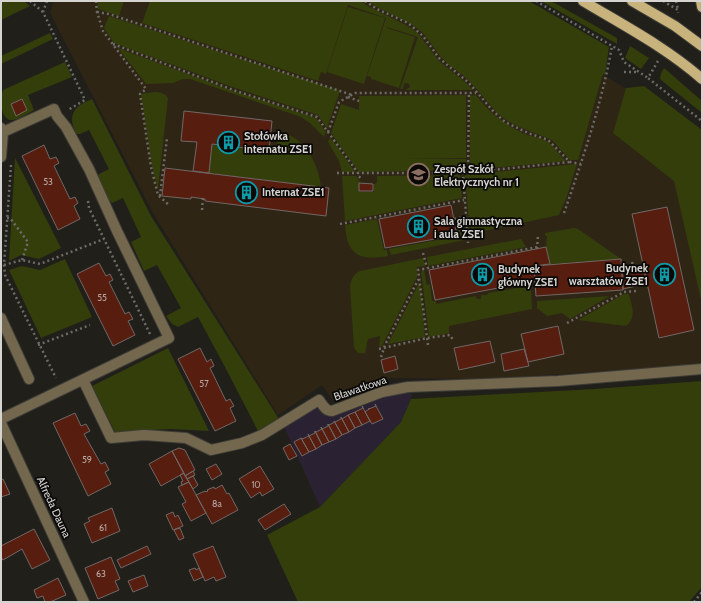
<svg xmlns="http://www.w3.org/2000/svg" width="703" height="603" font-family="Cabin,sans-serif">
	<rect width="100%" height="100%" fill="#211f1a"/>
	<path fill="#2a2232" d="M412 390 411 399 401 422 320 507 284 426 319 405 327 416 392 391Z"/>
	<path fill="#2e2515" d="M54 1H481L637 95 702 137V364L492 379 380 378 333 400 322 385 278 415 153 213 50 13Z"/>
	<path fill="#333e0b" d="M1 1H24L30 6 1 20Z
		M98 1H124L119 16 98 9Z
		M150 1H362L366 5 404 24 417 32 439 61 464 81 473 90H405L410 87 409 84 406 83 404 84 403 89H400L418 37 387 27V28L415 37 399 88 371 79V77L367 76 386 18 348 5 326 74 321 72 318 81 142 23Z
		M368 1H529L609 47 605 75 603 74 578 160H570L552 140 517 126 506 120 497 113 474 86 465 77 448 64 440 56 423 33 411 24 377 7Z
		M541 1H551L617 38V44Z
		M348 7 385 18 364 84 327 72Z
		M109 16 340 91 327 128 318 115 235 88 114 43 104 28Z
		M50 33 53 39 1 64V56Z
		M630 46 649 58 641 69 625 58Z
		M118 48 228 89 316 118 326 132 324 137 311 124 301 117 190 79C184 79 180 79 174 83L146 84Z
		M65 62 72 77 28 95 34 110C29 113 16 121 11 120 0 119 0 98 3 90Z
		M664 68 702 101V113L661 80 660 78 661 73Z
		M644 86 702 130V304L674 181 613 133 626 88Z
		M154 92C160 92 165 93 168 98L158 189 152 166 141 94Z
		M466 95V158L406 159H466V170L359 172 331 133 341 104 359 110V96Z
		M476 95C489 113 506 125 525 134 532 137 540 137 546 141 554 145 559 155 566 161L470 170V96Z
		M92 99 151 216 279 419 258 431 225 367 198 317 178 327 172 324 166 316 181 308 157 265 144 271 131 242 141 237 123 198 112 203 109 200 97 178 99 174 109 169 89 130 80 134H76C67 115 74 106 92 99Z
		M278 132C282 133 287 134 291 136 309 145 319 168 321 187L209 173 212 144 276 152Z
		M330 138 334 142 355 172H342L339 161 328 142Z
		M15 158 61 248 39 259 21 255 9 261Z
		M577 164 566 199 559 215 470 234 465 175Z
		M460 175 462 198 345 221 342 176H356L360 182 359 192H374V184L377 183V176Z
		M377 219 384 250H387L388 256C360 261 347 256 345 225Z
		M457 223H463L465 240 391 255 389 249 459 236Z
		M574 228 578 229 621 259 550 264 546 247 547 236H545V233Z
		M521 239 526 247 428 266 427 257Z
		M423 258 425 266 417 267V277L382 346 379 347 380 336 368 339 365 353C360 354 356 353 354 347L350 288C350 281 354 273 360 271Z
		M65 259 92 317 41 338 9 270 22 266 40 270Z
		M424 270 427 285 430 284 432 301H436V304L476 296 477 299H481V295H487L488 293 528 286 531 287 532 309 449 326V333L429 337 421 271Z
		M420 283 425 337 388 344 418 285Z
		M624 294H629C632 306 637 318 626 326L578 320Z
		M610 296 570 319 562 313 547 316 537 308V301Z
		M168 348 209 431 171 429 115 432 92 386Z
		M702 381V587L689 602H298L267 535 320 507 401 422 411 399 594 389Z"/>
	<path fill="#571d0f" stroke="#706866" d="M22 99 27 110 16 116 11 104Z
		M184 111 272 121 269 151 212 144 209 173 193 171 197 142 181 141Z
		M44 145 50 159 56 157 59 163 54 166 70 199 75 197 78 203 74 206 80 219 58 230 22 156Z
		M165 168 329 188 326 216 205 201V199L191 197V199L162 196Z
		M359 183 373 184V191H359Z
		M451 205 457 235 385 248 379 219Z
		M667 207 694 330 659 338 632 214Z
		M546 247 550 264 534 266 535 281 435 300 429 270Z
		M621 259 623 290 536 296 534 266Z
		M99 263 106 276 110 274 113 280 109 282 125 314 129 312 133 319 128 321 135 335 113 346 77 274Z
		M644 268 646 281 639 282 640 285 623 289 622 273Z
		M558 326 564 354 528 362 521 334Z
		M490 341 495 362 459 370 454 348Z
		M200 348 207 362 211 359 214 366 210 368 226 401 230 399 234 406 230 408 236 421 215 431 178 359Z
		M524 349 529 366 504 371 501 354Z
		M395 356 398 369 384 373 381 360Z
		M375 404 383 419 372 424 365 412 369 409V408V409L376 406Z
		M362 406 370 421 362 425 355 412 363 408Z
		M355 412 362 425 355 428 348 415Z
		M75 413 81 426 86 424 90 431 84 434 101 464 105 462 109 470 105 472 111 484 88 496 53 423Z
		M348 415 355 428 349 432 342 419Z
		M341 417 349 432 342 435 334 421 335 422 341 419Z
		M334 421 342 435 336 439 328 424 329 425 335 422Z
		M328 424 336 439 329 442 321 427 322 429 328 426Z
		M321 427 329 442 322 445 315 431 316 432 322 429Z
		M315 431 322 445 316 449 308 434 309 436 315 433Z
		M309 436 316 449 309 452 301 438 302 439Z
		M301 438 309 452 302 456 294 442Z
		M290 444 297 456 289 460 283 448Z
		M179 448 185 450 195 470 185 476 172 451Z
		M172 451 184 473 161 486 149 464Z
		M216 464 222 474 212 480 206 469Z
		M260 466 274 489 262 496 260 492 251 498 239 479Z
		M193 471 195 475 187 479 185 476Z
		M184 473 189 482 182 485 181 482 183 481 180 475Z
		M193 476 198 485 193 489 187 479Z
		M3 479 10 494 1 497V480Z
		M189 482 206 513 191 521 182 504 186 502 178 487Z
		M222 485 227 494 229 493 238 510 212 524 196 495 205 491 206 492 208 491 207 490 214 487 215 489Z
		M284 504 291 514 265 530 258 520Z
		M112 508 120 531 92 543 84 524 90 521 88 518Z
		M173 512 175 517 178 515 183 526 173 530 166 515Z
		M180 528 184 538 179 540 174 530Z
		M34 529 50 560 32 569 22 549 3 560 1 557V546Z
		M147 546 151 554 121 568 117 560Z
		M213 546 226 577 216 581 214 577 205 581 193 554Z
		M111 557 120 579 115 581 119 590 98 599 85 568Z
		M195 568 196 570 199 568 203 577 194 581 189 570Z
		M144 575 148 586 133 592 128 581Z
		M58 578 66 595 50 602H45L43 596 37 598 34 590Z"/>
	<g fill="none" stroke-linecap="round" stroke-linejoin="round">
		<defs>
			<path id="minor" d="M1 128 3 132 1 157
				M1 318 29 379
				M83 380 111 438 144 435 186 438 211 450 242 443 262 435 319 400C323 405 325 411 332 411L382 392 408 387 558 381 702 369
				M1 419 169 338 117 231 89 169 66 127 57 116 54 109 3 132
				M1 423 84 602"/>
			<path id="major" d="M583 1C623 25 667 48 702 79
				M632 1 675 26 702 46
				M701 1 702 7"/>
		</defs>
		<use href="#minor" stroke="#3e3c37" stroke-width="12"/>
		<use href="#major" stroke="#3e3c37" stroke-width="12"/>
		<path stroke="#6d6b67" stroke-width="2.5" stroke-dasharray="2 3" stroke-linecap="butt" d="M30 1 43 12
			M47 1 43 12 85 100 68 110
			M96 1 97 12 103 31 146 89 140 94 151 167 158 195 170 206
			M365 1 377 9 408 23 423 36 439 58 469 83 493 111 505 122 528 133 548 140 570 162 581 164
			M536 1 619 50 624 62 648 78
			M663 1 678 10V13
			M676 1 678 10
			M97 12 109 14 352 95
			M113 44 236 91 317 117 358 173H463L468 243
			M658 61 648 78 702 121
			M624 72H638
			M348 97 359 101
			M328 132 339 102 355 93H476
			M11 165 4 265 5 275 56 378
			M468 172 469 93
			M337 173H358V176L361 178
			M463 173 570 162
			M160 196 167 138
			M88 201 89 208 150 334
			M202 210 203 198
			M564 213C583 158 602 103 612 46
			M7 218H10L28 242 22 260
			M454 219 465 217
			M340 224 464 200
			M537 249 538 235
			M423 253 427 268
			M632 262 634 270
			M4 265 22 260 40 264 104 239
			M567 323 624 292 636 291
			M38 345 90 325
			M428 345 418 270 537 247
			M379 349 427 338 450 335 453 340
			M381 357 385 345 418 280H420
			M694 602 702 592"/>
		<use href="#minor" stroke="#73684e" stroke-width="10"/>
		<use href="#major" stroke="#c8b37c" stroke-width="10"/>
	</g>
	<defs>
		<symbol id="building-ring" viewBox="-11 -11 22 22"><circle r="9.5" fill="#0a0907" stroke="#0f9aa8" stroke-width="1.5"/><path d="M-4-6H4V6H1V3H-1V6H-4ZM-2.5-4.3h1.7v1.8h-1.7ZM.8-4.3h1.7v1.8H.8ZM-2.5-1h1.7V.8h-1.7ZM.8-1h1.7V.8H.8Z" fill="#0f9aa8"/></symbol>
		<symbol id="school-ring" viewBox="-11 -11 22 22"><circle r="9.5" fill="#0a0907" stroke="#8d6e63" stroke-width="1.5"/><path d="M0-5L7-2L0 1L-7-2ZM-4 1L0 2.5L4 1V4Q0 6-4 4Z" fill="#8d6e63"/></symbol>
	</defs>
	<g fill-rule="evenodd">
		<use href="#building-ring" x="216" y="130" width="25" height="25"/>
		<use href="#school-ring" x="406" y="162" width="25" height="25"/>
		<use href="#building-ring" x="234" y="180" width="25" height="25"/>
		<use href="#building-ring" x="406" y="214" width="25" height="25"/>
		<use href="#building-ring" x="652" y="262" width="25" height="25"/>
		<use href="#building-ring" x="470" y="262" width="25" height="25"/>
	</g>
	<g text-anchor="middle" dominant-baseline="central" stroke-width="3.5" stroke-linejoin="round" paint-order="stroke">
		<g font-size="9" fill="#b6a6a0">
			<text x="48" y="181">53</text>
			<text x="102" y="297">55</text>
			<text x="204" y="383">57</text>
			<text x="87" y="459">59</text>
			<text x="256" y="484">10</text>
			<text x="217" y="503">8a</text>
			<text x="103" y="527">61</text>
			<text x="101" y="573">63</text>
		</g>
		<g font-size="11" font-weight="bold" fill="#d6d4d1" stroke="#0a0907" text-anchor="start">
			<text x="244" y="136">Stołówka<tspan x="244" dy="13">internatu ZSE1</tspan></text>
			<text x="434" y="169">Zespół Szkół<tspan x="434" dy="13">Elektrycznych nr 1</tspan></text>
			<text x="262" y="192">Internat ZSE1</text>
			<text x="434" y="221">Sala gimnastyczna<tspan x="434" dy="13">i aula ZSE1</tspan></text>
			<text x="648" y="268" text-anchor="end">Budynek<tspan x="648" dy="13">warsztatów ZSE1</tspan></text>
			<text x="498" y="269">Budynek<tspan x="498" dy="13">główny ZSE1</tspan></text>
		</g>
		<g font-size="11" fill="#d6d4d1" stroke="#0a0907">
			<text transform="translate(360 388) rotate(-19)">Bławatkowa</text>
			<text transform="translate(54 507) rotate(65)">Alfreda Dauna</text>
		</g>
	</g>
	<rect width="703" height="603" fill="none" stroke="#d6d4d1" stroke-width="4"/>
</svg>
